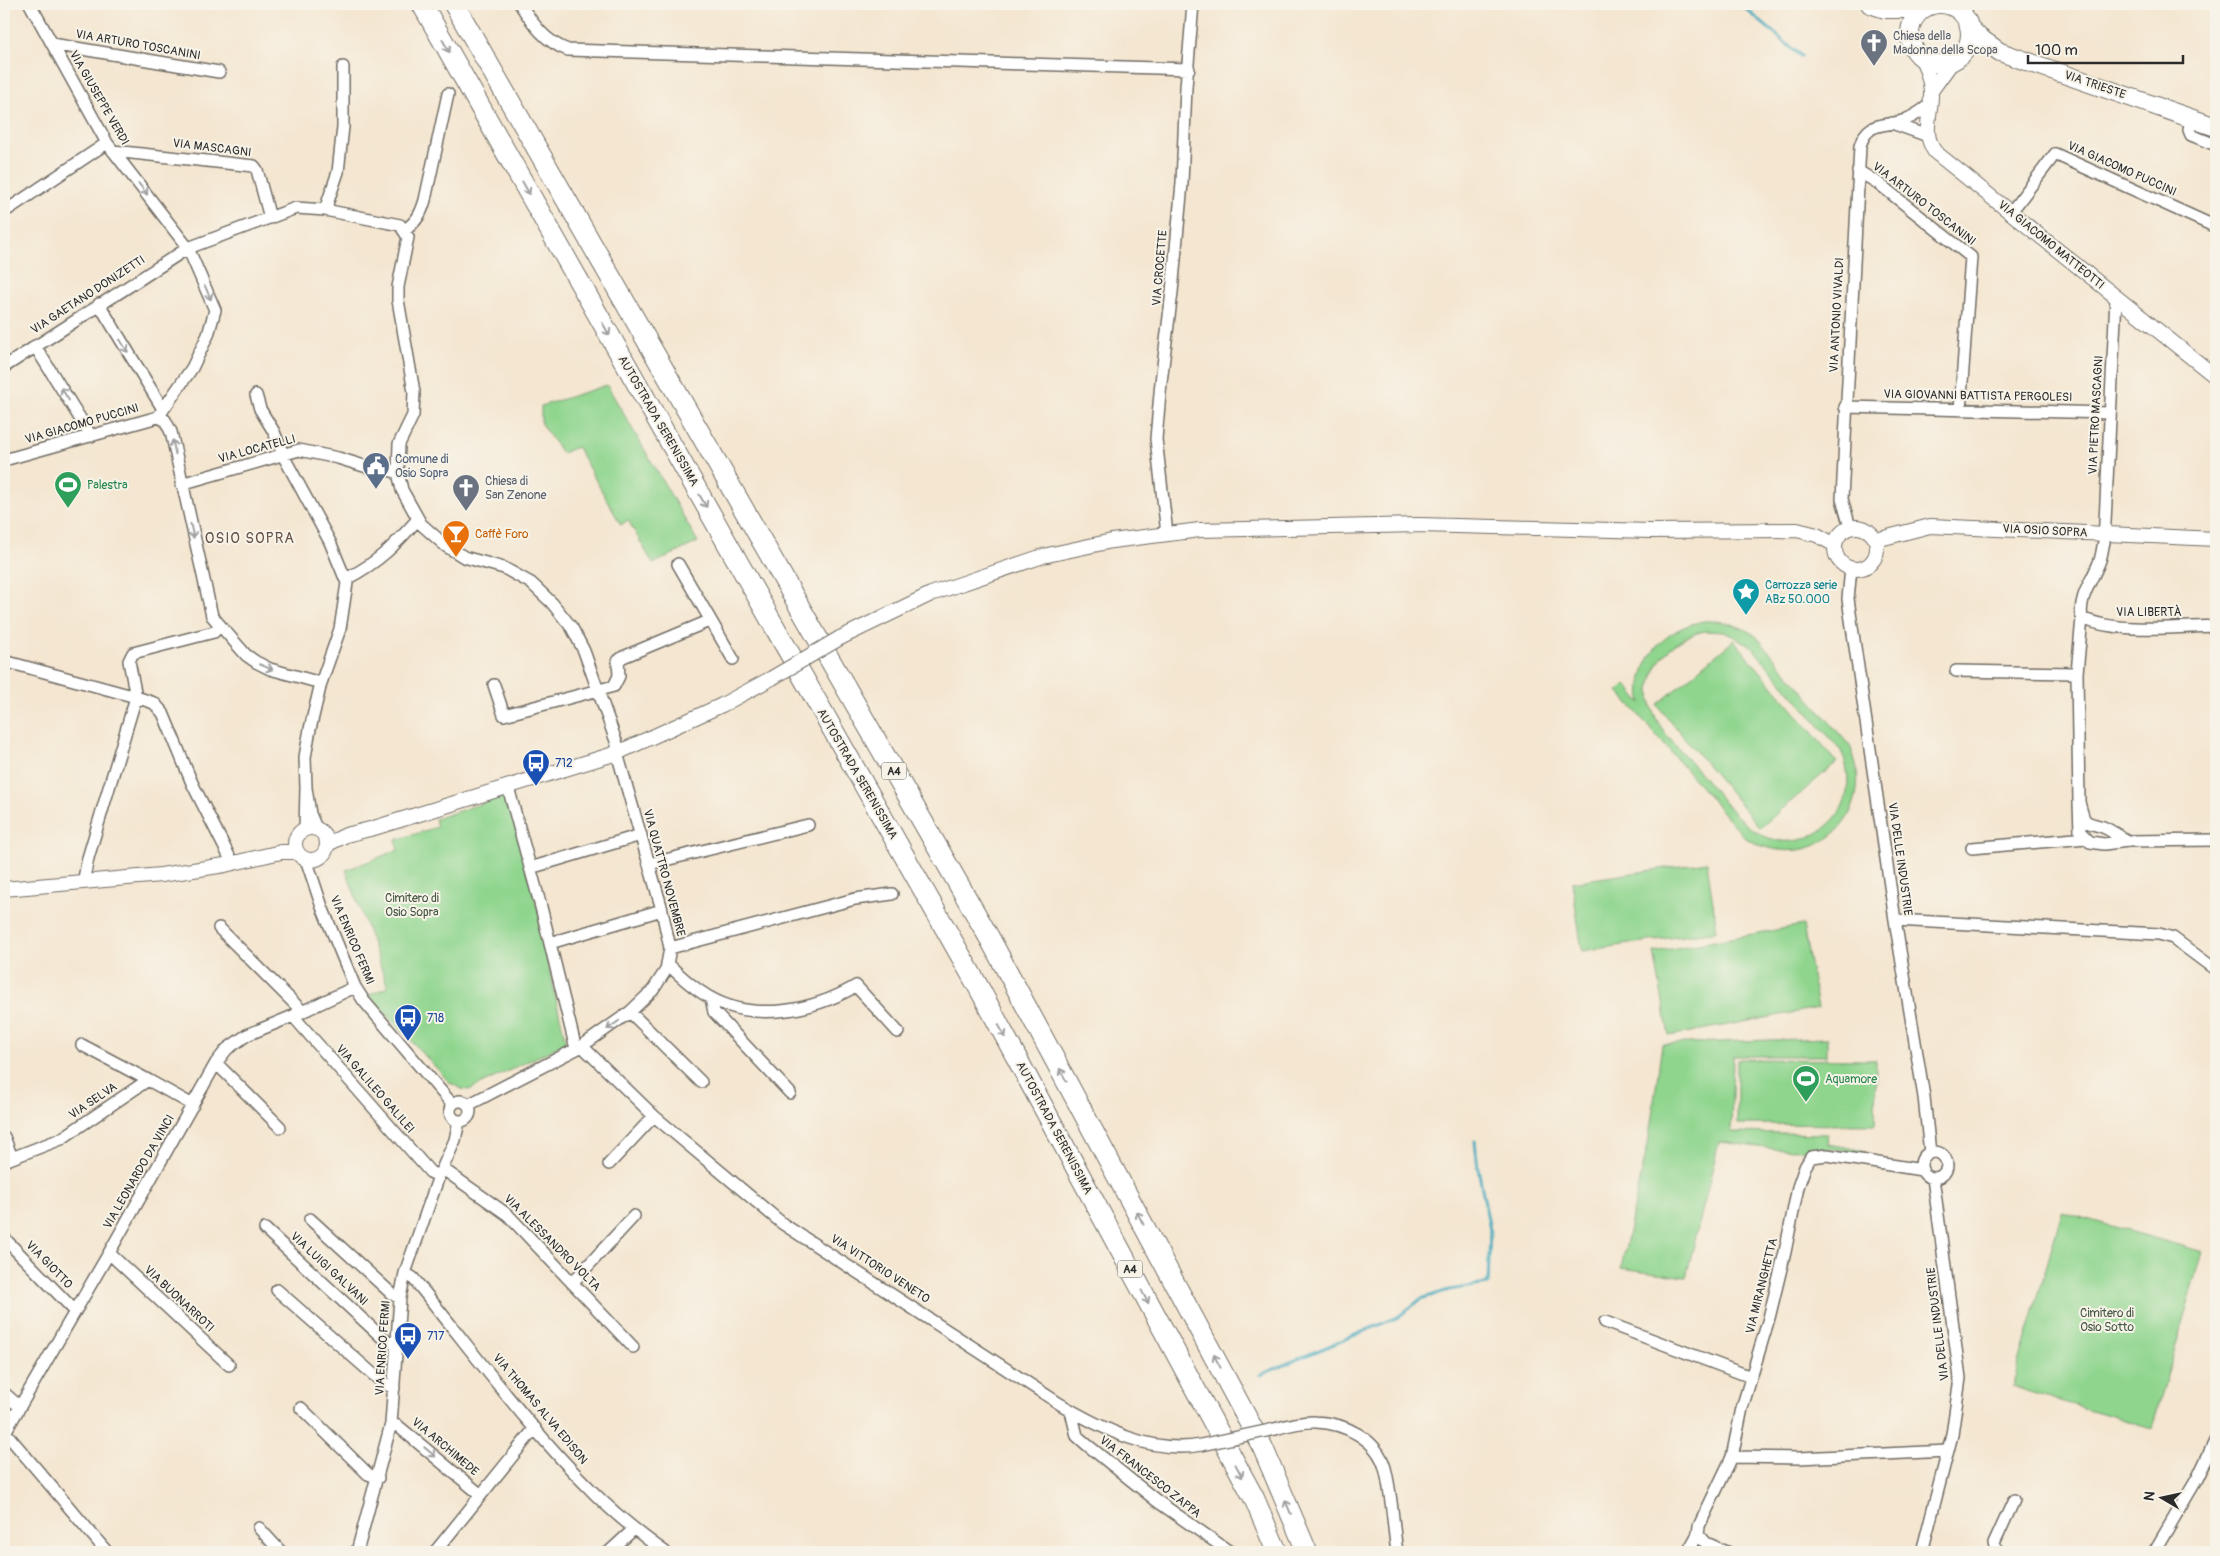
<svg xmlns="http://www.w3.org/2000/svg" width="2220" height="1556" font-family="Pangolin,sans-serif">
	<rect width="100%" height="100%" fill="#f7f3e8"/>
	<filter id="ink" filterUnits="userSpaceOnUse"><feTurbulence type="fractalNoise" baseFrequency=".02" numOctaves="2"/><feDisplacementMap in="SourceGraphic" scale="10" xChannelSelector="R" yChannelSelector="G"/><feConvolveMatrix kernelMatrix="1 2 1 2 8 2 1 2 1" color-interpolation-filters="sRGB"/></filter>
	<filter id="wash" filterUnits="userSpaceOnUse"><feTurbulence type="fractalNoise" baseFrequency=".0096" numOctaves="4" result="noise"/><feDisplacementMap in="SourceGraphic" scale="20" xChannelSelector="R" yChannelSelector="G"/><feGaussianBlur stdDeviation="1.12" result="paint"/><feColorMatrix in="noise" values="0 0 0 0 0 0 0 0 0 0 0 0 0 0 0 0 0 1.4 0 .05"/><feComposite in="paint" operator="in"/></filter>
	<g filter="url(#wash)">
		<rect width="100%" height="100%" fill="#f4e6d0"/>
		<path fill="#8fd58e" stroke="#5d805c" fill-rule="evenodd" d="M607 385 698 542 653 564 628 520 621 525 577 447 562 453 541 424V406Z
			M1704 621C1724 620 1739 625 1756 636L1850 746C1881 817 1811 879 1744 837L1618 691 1626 684 1641 703C1636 661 1663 628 1704 621ZM1705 631 1724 632 1749 644 1841 751C1851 773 1851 798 1835 818 1825 829 1814 836 1800 840 1755 850 1727 804 1702 775 1688 758 1669 741 1658 722 1636 683 1663 639 1705 631Z
			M1734 640 1837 762 1760 828 1657 705Z
			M507 795 546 941 543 942 566 1043 469 1090 462 1089 450 1083 369 995 388 987 346 870 398 850 396 840 437 827 435 819Z
			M1707 862 1717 931 1582 951 1572 882Z
			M1803 925 1818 1008 1669 1036 1654 952Z
			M1827 1038V1056H1733L1731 1132 1827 1134 1828 1144 1866 1151 1865 1153 1815 1147C1798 1155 1741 1144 1719 1142L1686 1277 1621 1268 1648 1144 1662 1044Z
			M1737 1059 1876 1060 1875 1125 1737 1124Z
			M2062 1212 2203 1252 2152 1428 2012 1387Z"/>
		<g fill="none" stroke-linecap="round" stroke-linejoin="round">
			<path stroke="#3ea8be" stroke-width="3" d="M1740 4 1801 56
				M1260 1375 1398 1317 1421 1299 1449 1290 1488 1284 1490 1230 1478 1168 1475 1141"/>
		</g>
	</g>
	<g filter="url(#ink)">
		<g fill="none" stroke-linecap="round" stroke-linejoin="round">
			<defs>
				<path id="minor" d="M520 4C533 24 545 42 568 50L1189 69
					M1966 18V4
					M52 44 219 72
					M2191 118 2189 130 2191 135 2216 145
					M1892 123 1928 136
					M113 151 254 166 257 170 270 218
					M1858 171 1878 183 1971 257 1960 410
					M325 210 400 225 408 237 398 287V300L414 392 413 415 399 444 398 472 402 490 421 524 446 546 464 557 504 568 531 583 552 603 572 628 584 651 617 744V753L661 906 670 948 666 970 653 990 630 1012 582 1046 468 1105
					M4 212 107 143
					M2011 212 2055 154 2216 227
					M405 230C417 221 421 214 425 200L448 94
					M99 304 163 409
					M35 346 91 436
					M4 367 188 248 296 208 325 210 338 172 343 127V67
					M256 395 260 409 274 432 285 459 330 542 347 583 340 629 321 683 310 729 305 757 306 788
					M1845 407 2110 413
					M158 417 165 420 171 432 212 616 246 655 256 662 270 669 321 683
					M4 460 158 417 192 368 208 335 215 310 188 248 107 143 30 4
					M181 484 299 450 338 458 364 466 398 472
					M1850 527 1842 499 1860 146C1868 119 1885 128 1905 120 1914 116 1922 111 1929 105
					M1166 534V525L1156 439 1161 382 1172 292 1182 183 1186 87 1193 4
					M678 564 733 659
					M1851 568 1848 599 1895 920 1924 1097 1930 1153
					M346 579C379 562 394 546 418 519
					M2082 618C2117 634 2177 627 2216 626
					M4 661 136 697 129 661 133 653 214 632 219 626
					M1956 671 2077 673
					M494 685 504 715 614 686 619 676 618 661 623 657 709 621
					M508 787 541 907 576 1049
					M2079 802 2077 673 2082 618C2078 599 2091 582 2098 565 2102 558 2102 549 2104 542L2116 298
					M305 829 306 788 310 814 316 828
					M2128 841C2119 837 2111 830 2103 827 2083 821 2085 825 2079 802L2080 832 2090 842 2104 844 2128 841 2216 840
					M1972 848 2086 838
					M306 859 322 907 355 987 364 1001 452 1104
					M649 864 808 825
					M530 868 641 835
					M83 883 88 858 136 697 154 703 163 713 192 783 233 864
					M1895 920 2159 934 2173 938 2216 970
					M219 928 303 1012
					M550 943 662 910
					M670 948 855 899 892 894
					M667 963C680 976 693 988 709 997 754 1023 813 1011 856 986L898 1032
					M711 998 714 1012 790 1093
					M630 1012 701 1082
					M293 1016 430 1172 439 1176
					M82 1045 148 1080
					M582 1046 654 1116 783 1224 1060 1404C1101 1428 1152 1455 1201 1445
					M216 1063 280 1127
					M450 1111a10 10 0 1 1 20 0a10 10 0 1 1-20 0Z
					M4 1137 12 1158
					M1921 1165a13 13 0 1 1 26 0a13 13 0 1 1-26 0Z
					M4 1161 61 1139 148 1080 193 1105
					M609 1164 654 1116
					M443 1169 508 1215 633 1347
					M310 1219 392 1294 400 1298
					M265 1229 387 1342 397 1344
					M4 1238 75 1311
					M109 1253 229 1365
					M405 1273 413 1278C472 1350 528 1428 595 1494 616 1515 640 1534 665 1552
					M572 1283 634 1216
					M277 1290 383 1383 394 1388
					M1605 1322 1751 1377
					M4 1393 20 1407
					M301 1408 368 1474 378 1478
					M1071 1411 1077 1436 1086 1444 1157 1501 1230 1552
					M391 1424 398 1426 481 1495
					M1275 1429C1288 1425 1302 1421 1316 1422 1345 1423 1377 1439 1385 1468 1392 1495 1393 1525 1397 1552
					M5 1432 107 1552
					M4 1434 109 1253 216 1063 227 1049 247 1035 293 1016 355 987
					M1732 1457 1799 1458 1948 1451
					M259 1528 281 1552
					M357 1552 391 1424 400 1298 405 1273 439 1176 455 1140 459 1121
					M435 1552 535 1428
					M609 1552 634 1529
					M1688 1552 1698 1534
					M1727 1552 1706 1543 1698 1534 1699 1526 1732 1457 1742 1408 1769 1318 1785 1252 1798 1187 1805 1167 1811 1157 1827 1155 1922 1170
					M1922 1552 1952 1435 1960 1378 1933 1178
					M1997 1552 1994 1544 2014 1500
					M2154 1552 2197 1479 2216 1439"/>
				<path id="tertiary" d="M1922 58C1926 68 1931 81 1931 92 1932 114 1921 132 1935 152L2216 377
					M1931 91 1952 62
					M1835 548a21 21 0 1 1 42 0a21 21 0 1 1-42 0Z
					M1876 540 1930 526 2216 539
					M840 638 931 594 1043 556 1112 541 1200 530 1419 525 1651 531 1797 530 1817 535 1835 545
					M295 844a16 16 0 1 1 32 0a16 16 0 1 1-32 0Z
					M328 844 346 835 374 828 617 753 722 705 772 678
					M4 889 161 875 225 865 281 852H297"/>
				<path id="primary" d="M1910 34a30 30 0 1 1 60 0a30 30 0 1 1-60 0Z
					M1870 4 1885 9H1923
					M1970 28 1980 38 2000 52 2216 127"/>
				<path id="motorway" d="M422 4 979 988 1254 1498 1277 1552
					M454 4 990 939 1263 1448 1307 1552"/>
			</defs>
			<use href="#minor" stroke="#716c65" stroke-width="14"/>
			<use href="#tertiary" stroke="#716c65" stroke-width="16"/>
			<use href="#primary" stroke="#716c65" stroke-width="20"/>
			<use href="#motorway" stroke="#716c65" stroke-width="22"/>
			<use href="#minor" stroke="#fff" stroke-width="11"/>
			<use href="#tertiary" stroke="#fff" stroke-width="14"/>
			<use href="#primary" stroke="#fff" stroke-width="18"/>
			<use href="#motorway" stroke="#fff" stroke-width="20"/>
			<defs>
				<path id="minor-bridge" d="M1201 1445 1275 1429"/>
				<path id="tertiary-bridge" d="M772 678 840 638"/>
			</defs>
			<use href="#minor-bridge" stroke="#716c65" stroke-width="14" stroke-linecap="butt"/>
			<use href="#tertiary-bridge" stroke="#716c65" stroke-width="16" stroke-linecap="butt"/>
			<use href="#minor-bridge" stroke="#fff" stroke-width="11"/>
			<use href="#tertiary-bridge" stroke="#fff" stroke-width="14"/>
		</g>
		<defs><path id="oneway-shaft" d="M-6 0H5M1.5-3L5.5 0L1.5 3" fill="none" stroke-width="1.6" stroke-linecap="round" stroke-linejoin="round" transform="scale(1.25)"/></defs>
		<g stroke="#a0a0a0">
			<use href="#oneway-shaft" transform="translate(446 46) rotate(61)"/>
			<use href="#oneway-shaft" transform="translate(526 188) rotate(61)"/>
			<use href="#oneway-shaft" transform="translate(143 189) rotate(52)"/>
			<use href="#oneway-shaft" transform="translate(208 293) rotate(66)"/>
			<use href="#oneway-shaft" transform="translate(606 329) rotate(60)"/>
			<use href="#oneway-shaft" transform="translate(124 346) rotate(58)"/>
			<use href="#oneway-shaft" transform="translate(65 394) rotate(-122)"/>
			<use href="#oneway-shaft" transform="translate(174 447) rotate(-101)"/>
			<use href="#oneway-shaft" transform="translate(703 501) rotate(60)"/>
			<use href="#oneway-shaft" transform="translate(192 531) rotate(78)"/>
			<use href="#oneway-shaft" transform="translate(266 667) rotate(22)"/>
			<use href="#oneway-shaft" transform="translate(613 1025) rotate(145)"/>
			<use href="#oneway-shaft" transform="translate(1002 1031) rotate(62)"/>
			<use href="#oneway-shaft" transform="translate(1063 1075) rotate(-118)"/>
			<use href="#oneway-shaft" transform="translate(1140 1218) rotate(-118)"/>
			<use href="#oneway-shaft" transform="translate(1145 1297) rotate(62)"/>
			<use href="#oneway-shaft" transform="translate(1217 1361) rotate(-118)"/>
			<use href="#oneway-shaft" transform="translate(430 1452) rotate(40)"/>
			<use href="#oneway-shaft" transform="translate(1239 1471) rotate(62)"/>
			<use href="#oneway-shaft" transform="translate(1288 1507) rotate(-113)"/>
		</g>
	</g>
	<defs>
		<symbol id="church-pin" viewBox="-11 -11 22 30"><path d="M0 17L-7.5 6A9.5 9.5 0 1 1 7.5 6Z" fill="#6b7280" stroke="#f7f3e8"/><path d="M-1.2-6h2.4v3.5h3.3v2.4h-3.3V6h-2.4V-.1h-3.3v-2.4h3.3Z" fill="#fff"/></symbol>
		<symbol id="civic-pin" viewBox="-11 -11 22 30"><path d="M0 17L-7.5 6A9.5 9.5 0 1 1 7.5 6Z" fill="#5c6f8a" stroke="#f7f3e8"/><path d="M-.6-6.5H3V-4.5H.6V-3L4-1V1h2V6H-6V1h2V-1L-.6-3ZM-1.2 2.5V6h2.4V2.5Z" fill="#fff"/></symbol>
		<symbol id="stadium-pin" viewBox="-11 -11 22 30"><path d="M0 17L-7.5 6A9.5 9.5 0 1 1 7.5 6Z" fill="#2e9e5b" stroke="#f7f3e8"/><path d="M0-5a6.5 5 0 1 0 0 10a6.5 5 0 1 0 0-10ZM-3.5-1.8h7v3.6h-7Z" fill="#fff"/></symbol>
		<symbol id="bar-pin" viewBox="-11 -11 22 30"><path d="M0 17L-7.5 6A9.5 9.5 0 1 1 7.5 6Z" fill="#e8710a" stroke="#f7f3e8"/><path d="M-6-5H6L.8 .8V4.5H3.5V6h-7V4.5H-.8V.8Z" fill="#fff"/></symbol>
		<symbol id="sight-pin" viewBox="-11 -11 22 30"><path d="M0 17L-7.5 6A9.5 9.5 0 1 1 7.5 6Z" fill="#0f9aa8" stroke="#f7f3e8"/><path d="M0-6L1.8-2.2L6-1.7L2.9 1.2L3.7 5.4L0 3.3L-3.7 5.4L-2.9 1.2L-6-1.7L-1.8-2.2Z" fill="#fff"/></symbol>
		<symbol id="bus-pin" viewBox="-11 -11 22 30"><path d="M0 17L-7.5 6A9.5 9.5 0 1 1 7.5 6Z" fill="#1a4fb4" stroke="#f7f3e8"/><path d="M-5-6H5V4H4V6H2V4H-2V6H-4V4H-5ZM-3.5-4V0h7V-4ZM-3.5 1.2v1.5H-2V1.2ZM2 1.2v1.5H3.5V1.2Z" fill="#fff"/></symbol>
	</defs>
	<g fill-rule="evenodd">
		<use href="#church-pin" x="1858" y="27" width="32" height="43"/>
		<use href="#civic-pin" x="360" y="450" width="32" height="43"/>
		<use href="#stadium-pin" x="52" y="469" width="32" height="43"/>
		<use href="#church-pin" x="450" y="472" width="32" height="43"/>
		<use href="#bar-pin" x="440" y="518" width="32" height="43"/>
		<use href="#sight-pin" x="1730" y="576" width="32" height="43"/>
		<use href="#bus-pin" x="520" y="747" width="32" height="43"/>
		<use href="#bus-pin" x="392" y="1002" width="32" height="43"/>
		<use href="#stadium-pin" x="1790" y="1063" width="32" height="43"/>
		<use href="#bus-pin" x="392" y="1320" width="32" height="43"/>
	</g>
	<g text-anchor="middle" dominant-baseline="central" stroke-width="4" stroke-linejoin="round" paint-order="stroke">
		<g fill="#f7f3e8" stroke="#686764" stroke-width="1">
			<rect x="881.5" y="762.5" width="25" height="17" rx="4"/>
			<rect x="1117.5" y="1260.5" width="25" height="17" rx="4"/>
		</g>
		<g font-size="11" font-weight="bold" fill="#2b2b2b">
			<text x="894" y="771">A4</text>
			<text x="1130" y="1269">A4</text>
		</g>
		<g font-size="12" fill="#5b616d" stroke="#f7f3e8" text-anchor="start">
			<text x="1893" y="36">Chiesa della<tspan x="1893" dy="14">Madonna della Scopa</tspan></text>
			<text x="485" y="481">Chiesa di<tspan x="485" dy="14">San Zenone</tspan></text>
		</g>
		<g font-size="12" fill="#2b2b2b" stroke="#f7f3e8">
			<text transform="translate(138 45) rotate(10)">VIA ARTURO TOSCANINI</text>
			<text transform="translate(2095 85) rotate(19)">VIA TRIESTE</text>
			<text transform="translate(99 98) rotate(60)">VIA GIUSEPPE VERDI</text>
			<text transform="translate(212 148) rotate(7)">VIA MASCAGNI</text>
			<text transform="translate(2122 169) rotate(24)">VIA GIACOMO PUCCINI</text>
			<text transform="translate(1924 204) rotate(38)">VIA ARTURO TOSCANINI</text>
			<text transform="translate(2051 245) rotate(39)">VIA GIACOMO MATTEOTTI</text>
			<text transform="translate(1160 268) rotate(-85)">VIA CROCETTE</text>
			<text transform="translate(88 295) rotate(-33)">VIA GAETANO DONIZETTI</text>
			<text transform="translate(1837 315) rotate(-87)">VIA ANTONIO VIVALDI</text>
			<text transform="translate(1978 396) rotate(1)">VIA GIOVANNI BATTISTA PERGOLESI</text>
			<text transform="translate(2096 415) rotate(-87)">VIA PIETRO MASCAGNI</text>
			<text transform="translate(658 421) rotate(60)">AUTOSTRADA SERENISSIMA</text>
			<text transform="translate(82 424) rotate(-16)">VIA GIACOMO PUCCINI</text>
			<text transform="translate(257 449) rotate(-15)">VIA LOCATELLI</text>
			<text transform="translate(2045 531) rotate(3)">VIA OSIO SOPRA</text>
			<text x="2149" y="612">VIA LIBERTÀ</text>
			<text transform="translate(857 774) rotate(60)">AUTOSTRADA SERENISSIMA</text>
			<text transform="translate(1900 859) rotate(82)">VIA DELLE INDUSTRIE</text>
			<text transform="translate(664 873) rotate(75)">VIA QUATTRO NOVEMBRE</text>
			<text transform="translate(352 940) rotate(67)">VIA ENRICO FERMI</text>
			<text transform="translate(375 1089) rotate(49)">VIA GALILEO GALILEI</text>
			<text transform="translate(93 1101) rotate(-34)">VIA SELVA</text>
			<text transform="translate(1054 1128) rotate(62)">AUTOSTRADA SERENISSIMA</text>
			<text transform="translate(139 1172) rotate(-60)">VIA LEONARDO DA VINCI</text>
			<text transform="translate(552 1243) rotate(45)">VIA ALESSANDRO VOLTA</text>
			<text transform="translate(49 1265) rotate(46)">VIA GIOTTO</text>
			<text transform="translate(329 1269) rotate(43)">VIA LUIGI GALVANI</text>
			<text transform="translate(880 1269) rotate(33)">VIA VITTORIO VENETO</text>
			<text transform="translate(1762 1286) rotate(-76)">VIA MIRANGHETTA</text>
			<text transform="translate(179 1299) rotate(43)">VIA BUONARROTI</text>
			<text transform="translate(1938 1324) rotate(-97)">VIA DELLE INDUSTRIE</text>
			<text transform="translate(383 1348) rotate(-86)">VIA ENRICO FERMI</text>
			<text transform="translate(540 1409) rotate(50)">VIA THOMAS ALVA EDISON</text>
			<text transform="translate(445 1447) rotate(40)">VIA ARCHIMEDE</text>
			<text transform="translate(1150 1477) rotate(38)">VIA FRANCESCO ZAPPA</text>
		</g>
		<g font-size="12" fill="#4e5e75" stroke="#f7f3e8" text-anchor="start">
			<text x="395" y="459">Comune di<tspan x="395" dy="14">Osio Sopra</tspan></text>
		</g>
		<g font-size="12" fill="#27864d" stroke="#f7f3e8" text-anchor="start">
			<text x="87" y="485">Palestra</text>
			<text x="1825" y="1079">Aquamore</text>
		</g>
		<g font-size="12" fill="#c56008" stroke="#f7f3e8" text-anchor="start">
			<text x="475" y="534">Caffè Foro</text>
		</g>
		<g font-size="12" fill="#0d838f" stroke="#f7f3e8" text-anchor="start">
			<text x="1765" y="585">Carrozza serie<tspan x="1765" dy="14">ABz 50.000</tspan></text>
		</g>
		<g font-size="12" fill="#164399" stroke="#f7f3e8" text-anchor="start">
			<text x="555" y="763">712</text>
			<text x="427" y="1018">718</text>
			<text x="427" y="1336">717</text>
		</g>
		<g font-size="12" fill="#445644" stroke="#f7f3e8">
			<text x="412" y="898">Cimitero di<tspan x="412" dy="14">Osio Sopra</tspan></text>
			<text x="2107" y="1313">Cimitero di<tspan x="2107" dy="14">Osio Sotto</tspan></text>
		</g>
		<g font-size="15" letter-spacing="1" fill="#675147" stroke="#f7f3e8">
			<text x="250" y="538">OSIO SOPRA</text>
		</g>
	</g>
	<rect width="2220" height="1556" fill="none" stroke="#f7f3e8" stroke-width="20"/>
	<g transform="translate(2162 1498) rotate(279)" stroke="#f7f3e8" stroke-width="4" paint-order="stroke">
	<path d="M0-4L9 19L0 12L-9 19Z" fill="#2b2b2b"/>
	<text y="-8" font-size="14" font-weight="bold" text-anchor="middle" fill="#2b2b2b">N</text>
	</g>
	<path d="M2028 55v8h155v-8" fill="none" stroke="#2b2b2b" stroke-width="2.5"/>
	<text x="2035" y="55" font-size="15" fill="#2b2b2b" stroke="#f7f3e8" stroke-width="4" paint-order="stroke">100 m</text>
</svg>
